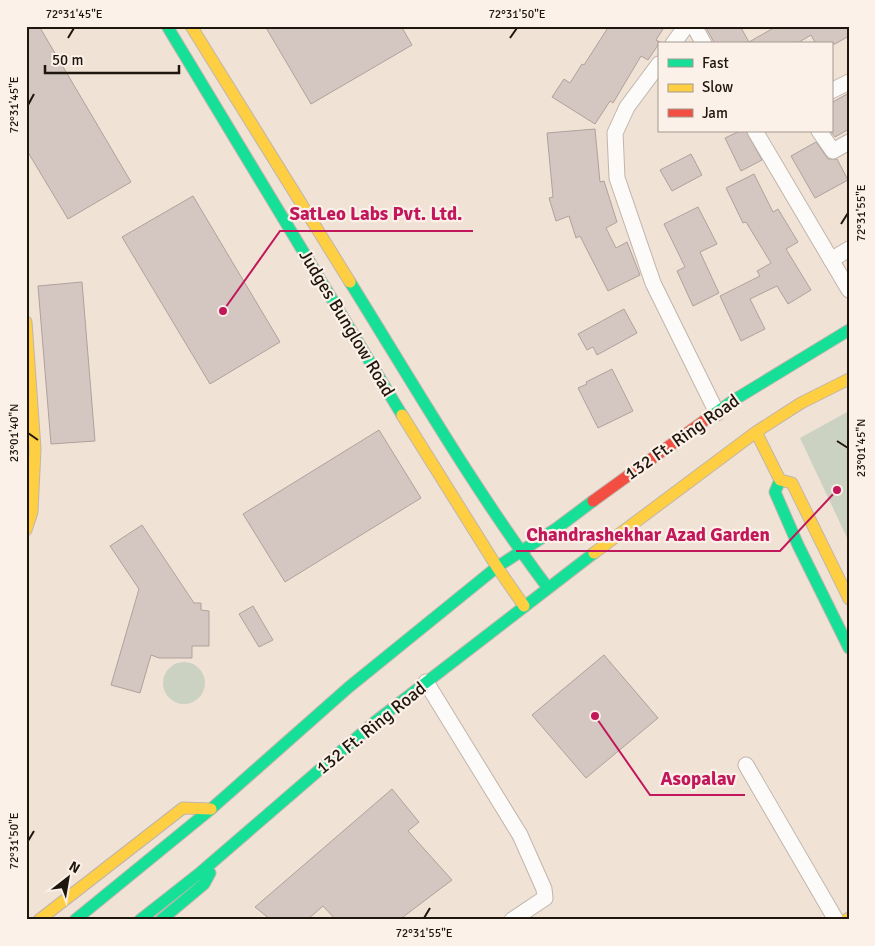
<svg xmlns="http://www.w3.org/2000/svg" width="875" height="946" font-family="Signika,sans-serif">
	<rect width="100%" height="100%" fill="#f0e2d5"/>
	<path fill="#cbd2c2" d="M849 411V542L800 438Z
		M163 683a21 21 0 1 1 42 0a21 21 0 1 1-42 0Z"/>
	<path fill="#d4c6c0" stroke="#afa29c" d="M26 26H39L131 182 68 219 26 149Z
		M265 26H401L412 45 311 104Z
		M609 26H665L656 40 660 42 648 60 641 56 613 103 610 101 595 124 552 97 564 79 570 83 582 64 584 65Z
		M705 26H740L749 42 777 26H849V36L835 44H816L811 35 796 44H715Z
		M849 93V129L835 137 831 132V103Z
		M595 129 600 182 604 181 617 222 606 228 616 248 627 242 640 275 608 291 580 236 576 238 569 216 556 221 549 198 553 197 547 133Z
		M740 131H746L762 160 741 171 725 138Z
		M816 142 828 159H837L848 180 815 198 791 156Z
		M691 154 702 175 672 191 660 170Z
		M754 174 773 212 778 209 798 242 786 249 811 290 788 304 777 286 750 299 765 329 741 341 720 296 760 276 757 271 771 263 746 222 743 223 726 188Z
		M193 196 280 342 210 384 122 237Z
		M698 207 717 244 700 252 719 293 693 306 677 271 685 267 664 224Z
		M82 282 95 441 51 444 38 286Z
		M624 309 637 333 597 355 593 347 587 350 578 334Z
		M612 369 633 411 598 428 578 388 587 384 586 382Z
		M379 430 421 498 285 582 243 514Z
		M142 525 194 603H201V610L209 611V646H192V658H159L151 655 140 693 111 685 139 589 110 546Z
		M253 606 273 640 259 647 239 614Z
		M604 655 658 718 586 778 532 715Z
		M392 789 419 822 408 831 452 880 399 920H336L323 906 307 920H271L255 907Z"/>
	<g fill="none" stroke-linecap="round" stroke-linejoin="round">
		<defs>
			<path id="street" d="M694 26 704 44
				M673 44 686 26
				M659 64 627 107 615 133 617 178 653 283 717 413
				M831 91 849 82
				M755 131 849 290
				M819 131 833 151 849 142
				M831 260 849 249
				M426 682 520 835 544 889 545 898 512 920
				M746 765 836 920"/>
			<path id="fast" d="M167 26 402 415
				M350 282C414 385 475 491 548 588
				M708 418 734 400 849 330
				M780 480 775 492 798 545 849 648
				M75 920 211 809 349 687 497 567 557 528 593 501
				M140 920 201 872 376 721 594 553
				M161 920 204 884 210 873"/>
			<path id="slow" d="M191 26 350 282
				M26 322 35 449 32 512 26 530
				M402 415 497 567 524 606
				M756 432 780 480 792 483 849 599
				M594 553 756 432 801 403 849 379
				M39 920 183 808 211 809
				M846 920 849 918"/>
			<path id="jam" d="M593 501 708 418"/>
		</defs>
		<use href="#street" stroke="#c1b5ab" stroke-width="17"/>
		<use href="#fast" stroke="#c1b5ab" stroke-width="13"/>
		<use href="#slow" stroke="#c1b5ab" stroke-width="13"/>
		<use href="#jam" stroke="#c1b5ab" stroke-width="13"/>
		<use href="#street" stroke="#fdfbf9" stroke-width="15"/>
		<use href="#fast" stroke="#16e098" stroke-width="11"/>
		<use href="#slow" stroke="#ffcf43" stroke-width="11"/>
		<use href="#jam" stroke="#f24e42" stroke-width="11"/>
	</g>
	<path fill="none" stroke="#1f160d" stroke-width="2" d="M68 38 74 28M510 38 517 28M28 105 34 94M841 224 848 213M28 433 38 440M837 441 848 448M28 841 34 831M424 918 430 908"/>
	<g text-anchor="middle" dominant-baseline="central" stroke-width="4.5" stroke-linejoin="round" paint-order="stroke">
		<g font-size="18" fill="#1f160d" stroke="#fcf1e8">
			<text transform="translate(347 323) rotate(59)">Judges Bunglow Road</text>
			<text transform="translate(682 437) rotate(-35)">132 Ft. Ring Road</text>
			<text transform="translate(371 728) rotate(-39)">132 Ft. Ring Road</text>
		</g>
	</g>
	<path fill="none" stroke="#c2185b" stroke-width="2" d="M223 311L280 231H473M837 490L780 551H516M595 716L650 795H745"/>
	<g fill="#c2185b" stroke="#fcf1e8" stroke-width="2">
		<circle cx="223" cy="311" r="5"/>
		<circle cx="837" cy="490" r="5"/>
		<circle cx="595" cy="716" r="5"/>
	</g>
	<g font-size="19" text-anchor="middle" font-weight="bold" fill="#c2185b" stroke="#fcf1e8" stroke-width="4.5" stroke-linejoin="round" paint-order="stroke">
		<text x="376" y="220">SatLeo Labs Pvt. Ltd.</text>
		<text x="648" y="541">Chandrashekhar Azad Garden</text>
		<text x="698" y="785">Asopalav</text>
	</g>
	<rect width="875" height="946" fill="none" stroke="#fcf1e8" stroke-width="55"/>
	<rect x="658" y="42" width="175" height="90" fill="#fcf1e8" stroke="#a49990"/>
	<rect x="668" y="59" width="25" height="8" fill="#16e098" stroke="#a49990"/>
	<text x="702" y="68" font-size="15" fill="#1f160d">Fast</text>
	<rect x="668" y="84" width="25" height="8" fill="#ffcf43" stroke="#a49990"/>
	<text x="702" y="92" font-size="15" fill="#1f160d">Slow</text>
	<rect x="668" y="109" width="25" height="8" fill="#f24e42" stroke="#a49990"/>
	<text x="702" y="118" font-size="15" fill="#1f160d">Jam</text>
	<g transform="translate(68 878) rotate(31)" stroke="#fcf1e8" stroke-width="4" paint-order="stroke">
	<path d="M0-4L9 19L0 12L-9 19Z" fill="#1f160d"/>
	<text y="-8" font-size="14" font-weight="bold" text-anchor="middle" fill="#1f160d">N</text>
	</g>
	<path d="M45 65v8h134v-8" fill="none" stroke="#1f160d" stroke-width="2.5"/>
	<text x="52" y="65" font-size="15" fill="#1f160d" stroke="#fcf1e8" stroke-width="4" paint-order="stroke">50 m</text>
	<rect x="28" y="28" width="820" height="890" fill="none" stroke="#1f160d" stroke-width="2"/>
	<g font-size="12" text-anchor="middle" fill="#1f160d">
		<text x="74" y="18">72°31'45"E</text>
		<text x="517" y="18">72°31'50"E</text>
		<text transform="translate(14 105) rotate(-90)" y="4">72°31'45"E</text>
		<text transform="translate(861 213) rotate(-90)" y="4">72°31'55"E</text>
		<text transform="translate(14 433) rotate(-90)" y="4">23°01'40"N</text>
		<text transform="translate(861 448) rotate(-90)" y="4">23°01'45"N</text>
		<text transform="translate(14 841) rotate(-90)" y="4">72°31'50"E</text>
		<text x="424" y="937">72°31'55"E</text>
	</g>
</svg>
